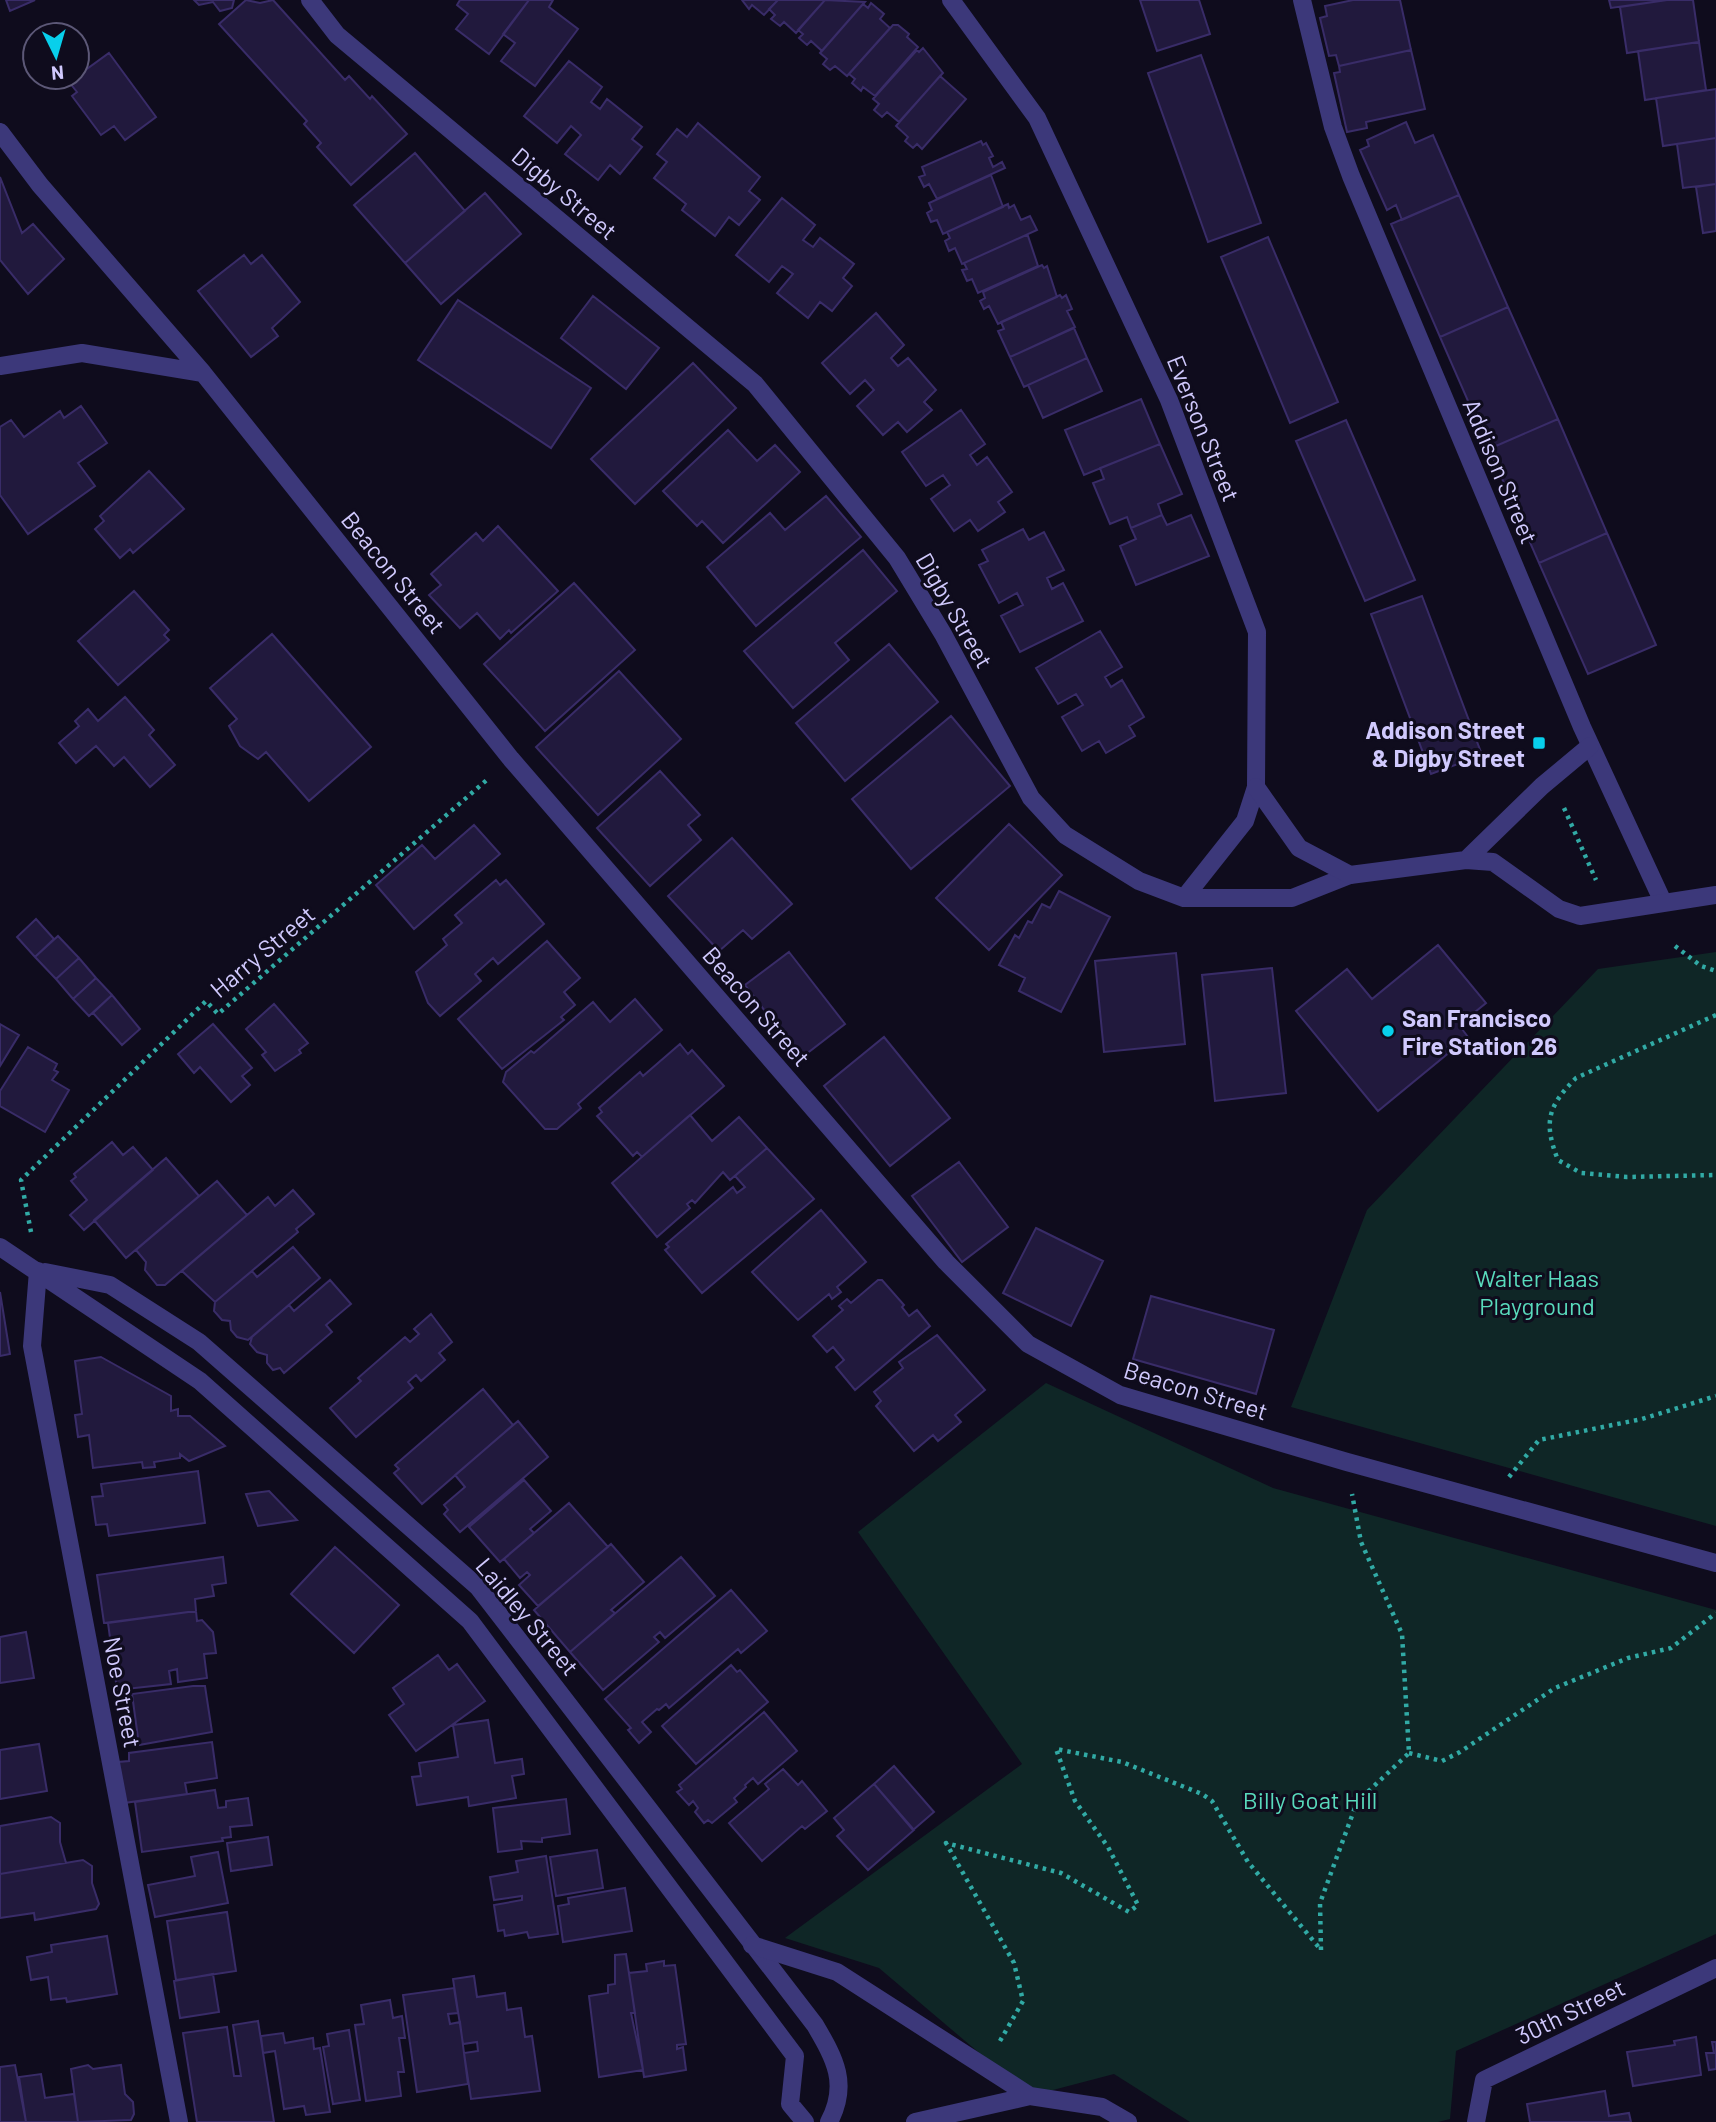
<svg xmlns="http://www.w3.org/2000/svg" width="1716" height="2122" font-family="Barlow,sans-serif">
	<rect width="100%" height="100%" fill="#0f0c1d"/>
	<path fill="#0f2626" d="M1716 952V1526L1291 1407 1367 1210 1598 969Z
		M1046 1383 1273 1488 1716 1610V1934L1456 2051 1450 2119 1438 2122H1190L1114 2074 1030 2096 879 1968 785 1938 1022 1764 858 1532Z"/>
	<path fill="#21193d" stroke="#392c68" stroke-width="2" d="M6 0H35L10 11Z
		M194 0H234L232 8 220 11 213 2 199 5Z
		M246 0 260 3 273 0 345 80 349 76 370 99 372 96 407 134 351 185 317 147 321 143 304 124 307 121 219 24Z
		M460 0H529L489 54 456 29 468 14 457 5Z
		M529 0H553L549 7 578 29 535 86 501 61 515 43 503 34Z
		M742 0H778L764 15 752 5 749 9Z
		M778 0H825L796 33 784 22 780 26 771 19 775 15 769 9Z
		M825 0 865 2 822 51 811 41 807 45 799 38 803 34 798 30Z
		M1140 0H1199L1210 34 1157 51Z
		M1353 0H1400L1411 50 1339 66 1336 55 1329 56 1320 18 1327 16 1325 6Z
		M1609 0H1667L1611 8Z
		M1667 0H1693L1699 42 1627 53 1620 7Z
		M871 3 884 14 880 19 890 28 847 76 835 66 830 70 823 64 827 59 820 53 863 4 868 8Z
		M893 25H898L909 34 907 37 918 47 875 96 863 87 861 91 852 83 855 79 849 74Z
		M1699 42 1706 90 1645 100 1638 51Z
		M923 48 943 73 899 122 887 112 882 117 874 110 879 104 873 99 917 50 919 52Z
		M1411 50 1425 109 1366 122 1367 128 1347 132 1334 73 1340 72 1339 66Z
		M109 53 156 117 125 140 114 126 101 135 72 96 77 92 69 82Z
		M1201 55 1261 223 1208 242 1148 73Z
		M569 61 602 87 591 102 600 109 607 99 642 127 632 139 642 147 620 174 610 165 598 180 565 154 581 135 571 126 557 143 524 116Z
		M940 76 966 99 922 149 917 144 913 148 905 141 908 137 896 126Z
		M1716 89V138L1663 146 1656 98Z
		M1406 122 1415 143 1433 135 1459 195 1402 220 1396 205 1387 210 1360 150 1369 146 1367 140Z
		M698 123 760 177 749 191 760 200 739 225 729 217 715 236 682 210 686 204 654 178 667 162 657 154 677 129 687 137Z
		M1716 138V184L1683 188 1677 144Z
		M981 141 983 145 986 143 993 156 989 158 993 167 1002 162 1005 168 937 199 929 184 924 187 919 177 925 175 922 167Z
		M415 153 465 211 405 263 354 205Z
		M991 175 1003 207 943 234 937 220 931 222 927 213 932 210 929 203Z
		M0 177 22 233 33 224 64 259 28 294 0 260Z
		M1716 184V231L1703 233 1696 187Z
		M485 193 521 234 441 304 405 263Z
		M1459 195 1508 307 1440 337 1391 224Z
		M782 198 815 225 803 240 813 247 820 238 854 264 843 278 852 286 832 311 820 302 808 318 777 293 793 274 782 266 769 282 736 255Z
		M1008 204 1009 208 1014 205 1021 220 1030 216 1037 230 962 264 955 248 949 251 945 241 950 238 947 232Z
		M1024 236H1028L1038 266 978 293 972 279 967 281 962 270 967 269 964 263Z
		M1268 237 1338 402 1290 423 1221 257Z
		M244 255 251 264 262 255 300 302 272 328 278 336 251 357 198 291Z
		M1042 265 1044 268 1047 266 1057 297 998 324 989 306 984 309 980 301 985 298 983 292Z
		M1060 295 1062 298 1066 295 1072 309 1067 311 1075 327 1010 357 998 331 1004 329 1001 322Z
		M593 296 659 348 626 389 561 338Z
		M458 300 591 388 551 448 418 360Z
		M1508 307 1558 419 1489 449 1440 337Z
		M876 313 904 345 891 358 898 366 908 358 936 390 924 402 932 410 907 432 898 422 883 435 857 406 874 390 865 380 850 394 822 363Z
		M1074 328 1087 358 1024 387 1010 357Z
		M1087 358 1102 391 1043 418 1028 385Z
		M693 363 736 408 635 504 591 459Z
		M1141 399 1160 444 1084 475 1065 430Z
		M81 406 107 443 78 463 95 486 28 534 0 495V427L11 420 24 437 60 411 64 418Z
		M961 410 985 444 970 455 977 465 987 457 1012 492 998 502 1005 512 978 531 970 520 954 531 931 499 950 485 943 475 926 486 902 452Z
		M1558 419 1607 533 1539 563 1489 449Z
		M1346 420 1415 580 1365 601 1296 441Z
		M728 430 757 461 775 445 800 472 723 543 702 521 697 526 663 491Z
		M1160 444 1182 494 1158 504 1162 515 1131 528 1127 517 1110 524 1093 483 1104 479 1100 468Z
		M149 471 184 509 133 553 130 549 120 558 95 529 104 521 100 516Z
		M826 496 861 537 756 626 707 567 770 513 785 530Z
		M1162 515 1167 525 1191 515 1209 556 1136 585 1120 546 1136 539 1131 528Z
		M498 526 558 591 511 633 509 630 500 639 477 613 460 628 429 595 441 585 431 574 476 533 483 541Z
		M1023 529 1029 540 1044 532 1064 570 1047 578 1052 589 1063 583 1083 621 1020 652 1001 616 1023 605 1017 593 999 603 979 565 988 561 982 550Z
		M1607 533 1656 645 1588 674 1539 563Z
		M863 550 897 591 835 643 849 660 793 708 744 651Z
		M574 583 635 650 545 731 484 664Z
		M134 591 169 630 164 635 169 640 118 685 78 641Z
		M1422 596 1482 755 1431 774 1371 614Z
		M1100 631 1122 667 1105 677 1111 687 1122 680 1144 717 1129 726 1135 736 1106 753 1099 741 1082 751 1062 717 1083 705 1076 694 1058 704 1036 668Z
		M272 634 371 747 309 801 266 752 258 759 240 746 229 726 237 719 210 688Z
		M889 644 938 702 845 781 796 723Z
		M619 671 681 739 598 815 536 747Z
		M125 697 154 730 149 735 175 765 150 787 124 757 114 766 96 746 76 763 59 743 79 726 75 721 88 709 98 721Z
		M951 716 1010 786 911 869 852 799Z
		M660 771 700 815 688 825 701 840 650 886 597 828Z
		M1009 824 1062 875 989 950 936 898Z
		M474 825 500 854 414 929 376 885 422 845 435 859Z
		M732 838 792 904 752 939 743 930 719 951 668 896Z
		M496 880 500 885 506 880 544 924 498 964 493 958 475 974 481 981 440 1016 428 1003 416 972 447 945 443 939 462 923 455 915Z
		M1059 891 1110 917 1061 1012 1019 991 1025 978 999 965 1015 935 1019 938 1028 921 1032 923 1042 904 1050 908Z
		M36 919 54 939 35 957 17 937Z
		M58 936 79 958 56 979 35 957Z
		M547 941 580 978 564 992 575 1005 561 1017 564 1020 502 1069 458 1019Z
		M1438 945 1486 1003 1459 1025 1468 1037 1378 1111 1296 1011 1347 969 1372 999Z
		M789 952 845 1024 801 1058 745 985Z
		M1176 953 1185 1044 1104 1052 1095 961Z
		M79 958 96 978 73 999 56 979Z
		M1272 968 1286 1093 1215 1101 1202 975Z
		M96 978 112 995 89 1016 73 999Z
		M112 995 140 1029 122 1045 93 1013Z
		M635 999 662 1030 578 1104 581 1108 557 1129H545L503 1082 506 1072 531 1051 534 1053 593 1002 610 1022Z
		M274 1004 308 1043 299 1050 301 1053 275 1071 262 1055 266 1052 246 1029Z
		M0 1024 19 1035 0 1066Z
		M213 1024 252 1068 242 1076 250 1085 231 1102 200 1067 194 1073 178 1054Z
		M884 1037 950 1118 890 1166 824 1086Z
		M680 1044 688 1054 692 1050 724 1086 642 1157 637 1152 633 1156 597 1116 602 1112 599 1108 640 1072 643 1076Z
		M28 1047 57 1064 54 1070 58 1072 52 1080 69 1090 45 1132 0 1106V1091Z
		M690 1115 712 1141 739 1117 767 1148 730 1180 723 1172 695 1203 692 1200 687 1204 690 1208 657 1237 612 1183Z
		M112 1142 123 1155 133 1147 153 1170 84 1230 70 1215 87 1200 71 1181 76 1177 74 1174Z
		M767 1148 814 1199 702 1293 665 1250 669 1247 666 1244 733 1187 737 1193 745 1187 735 1176Z
		M166 1158 199 1196 126 1258 94 1220Z
		M959 1162 1008 1227 962 1262 912 1196Z
		M217 1181 247 1215 165 1285H157L145 1270 146 1262 136 1250Z
		M293 1190 314 1214 296 1229 298 1232 215 1302 182 1271 268 1197 275 1206Z
		M821 1210 866 1262 837 1287 841 1292 832 1299 829 1294 798 1320 752 1272Z
		M1036 1228 1103 1261 1071 1326 1003 1293Z
		M293 1247 320 1278 248 1340 237 1337 231 1330 230 1321 222 1320 214 1311 215 1302 252 1271 257 1277Z
		M330 1280 351 1304 326 1325 332 1332 284 1373 280 1368 273 1370 267 1363V1355L257 1352 250 1344 252 1337 289 1305 294 1311Z
		M878 1280H882L904 1305 902 1307 909 1316 917 1310 930 1326 855 1390 836 1367 844 1360 833 1347 827 1352 813 1336 843 1310 839 1306 847 1299 851 1303Z
		M0 1292 10 1354 0 1356Z
		M1151 1296 1274 1330 1256 1394 1133 1359Z
		M431 1314 452 1342 439 1353 445 1360 421 1381 416 1375 408 1382 413 1388 356 1437 330 1408 361 1381 358 1378 405 1337 410 1342 419 1334 414 1329Z
		M937 1335 985 1390 955 1415 961 1422 938 1441 933 1435 914 1451 876 1406 881 1401 874 1392 903 1368 899 1362Z
		M101 1357 171 1396V1411L178 1409V1416H190L225 1446 189 1461 180 1454V1458L154 1462 155 1467 143 1468 142 1462 93 1468 89 1435 78 1437 75 1415 82 1414 75 1361Z
		M483 1389 513 1425 422 1504 394 1473 399 1469 395 1465Z
		M518 1421 548 1457 460 1532 444 1514 448 1510 444 1505 465 1487 455 1475Z
		M198 1471 205 1523 109 1536 107 1524 96 1525 92 1497 103 1496 101 1484Z
		M524 1480 551 1511 530 1529 534 1533 500 1562 469 1527Z
		M269 1491 297 1520 258 1526 246 1494Z
		M569 1503 608 1547 538 1606 519 1585 530 1575 527 1572 520 1578 504 1559Z
		M611 1544 644 1582 611 1610 615 1613 570 1652 534 1610Z
		M335 1547 399 1605 354 1653 291 1594Z
		M223 1557 226 1583 212 1585 214 1596 195 1599 196 1611 104 1623 97 1575Z
		M681 1557 715 1596 665 1638 660 1632 654 1637 659 1642 603 1690 570 1652Z
		M731 1590 767 1631 741 1653 738 1649 669 1708 666 1704 659 1710 657 1709 642 1722 651 1732 639 1743 628 1730 631 1728 605 1699Z
		M196 1611 197 1621 202 1620 213 1632 216 1653 204 1654 207 1678 178 1682 177 1669 169 1671 171 1684 117 1690 108 1623Z
		M26 1632 34 1678 0 1683V1637Z
		M438 1655 449 1670 457 1664 485 1701 416 1751 389 1715 404 1704 393 1688Z
		M731 1665 737 1672 740 1670 768 1702 696 1764 662 1726Z
		M193 1686H205L212 1732 139 1745 132 1694Z
		M764 1712 797 1751 758 1784 753 1778 745 1785 746 1787 734 1798 737 1802 712 1823 708 1820 704 1823 695 1812 698 1808 693 1801 689 1805 677 1792 682 1789 679 1785Z
		M488 1720 495 1763 522 1759 524 1774 512 1776 516 1798 469 1806 468 1797 417 1805 412 1777 421 1776 419 1763 458 1757 453 1725Z
		M212 1742 217 1778 185 1783 187 1794 124 1803 118 1762 129 1761V1753Z
		M39 1744 47 1791 0 1799V1750Z
		M894 1766 934 1812 913 1830 874 1784Z
		M783 1769 798 1785 802 1781 827 1811 805 1829 802 1826 762 1861 729 1823 769 1789 765 1784Z
		M874 1784 914 1830 868 1870 837 1836 844 1830 834 1818Z
		M215 1790 218 1808 226 1807V1801L248 1798 252 1825 230 1827 231 1837 222 1838 223 1841 142 1852 135 1802Z
		M566 1799 570 1834 542 1838V1842L521 1841 522 1849 498 1852 493 1808Z
		M51 1817 60 1823V1842L66 1863 0 1874V1826Z
		M268 1837 272 1865 231 1871 227 1843Z
		M597 1850 603 1888 556 1896 550 1857Z
		M218 1852 228 1903 155 1917 148 1885 195 1876 191 1857Z
		M546 1856 558 1934 529 1938 527 1932 505 1936 504 1930 498 1931 494 1905 522 1900V1896L494 1900 490 1877 518 1872 516 1861Z
		M83 1860 92 1866V1883L99 1904 96 1909 35 1920 34 1913 0 1918V1874Z
		M625 1888 632 1931 563 1942 558 1906 569 1904 568 1898Z
		M227 1912 236 1971 176 1980 167 1921Z
		M107 1936 117 1994 67 2002 66 1998 51 2000 48 1977 31 1980 27 1957 52 1952 51 1945Z
		M626 1954 635 2013H631L643 2070 599 2077 589 1996 608 1993V1985L615 1984V1955Z
		M664 1961V1966L675 1965 686 2044 677 2045V2049L683 2047 686 2070 644 2077 629 1973 647 1971 646 1964Z
		M213 1974 219 2012 180 2018 174 1981Z
		M474 1976 477 1997 505 1993 507 2010 521 2008 525 2037 532 2036 540 2091 471 2099 464 2053 478 2051 477 2042 463 2044 453 1979Z
		M454 1988 458 2013 448 2014 450 2024 460 2022 468 2084 417 2092 403 1995Z
		M390 2000 393 2018 402 2016 405 2038H399L404 2072H398L401 2096 366 2101 355 2025 364 2024 361 2005Z
		M258 2021 274 2122H197L183 2033 227 2027 234 2076H241L233 2025Z
		M349 2030 360 2100 333 2104 323 2047 329 2046 327 2034Z
		M283 2033 285 2043 313 2038 314 2049 320 2048 330 2112 306 2115 304 2106 284 2109 275 2051 263 2053 261 2036Z
		M1696 2037 1701 2075 1633 2086 1627 2052 1675 2045 1674 2041Z
		M1712 2042H1716V2069L1709 2070 1706 2053H1714Z
		M15 2065 26 2122H0V2067Z
		M88 2065 93 2069 121 2065 125 2094 133 2102 134 2114 131 2120 78 2122 71 2069Z
		M41 2074 45 2098 74 2094 78 2122H26L19 2077Z
		M1605 2091 1609 2116 1629 2113 1631 2122H1530L1527 2104Z"/>
	<g fill="none" stroke-linecap="round" stroke-linejoin="round">
		<path stroke="#31aaa5" stroke-width="4.5" stroke-dasharray="3.5 5" stroke-linecap="butt" d="M1564 808 1596 880
			M1675 946 1701 966 1716 971
			M1716 1015 1576 1078C1548 1106 1543 1122 1558 1160L1581 1173 1627 1177 1716 1175
			M31 1232 21 1180 206 1001 218 1014 489 778
			M1509 1477 1539 1440 1642 1419 1716 1396
			M1409 1753 1442 1761 1460 1752 1555 1688 1628 1658 1671 1648 1716 1613
			M1321 1950 1320 1903 1357 1802 1409 1753 1402 1634 1361 1542 1352 1494
			M1000 2041 1023 2001 1014 1963 946 1843 1061 1873 1129 1912 1138 1905 1108 1847 1075 1801 1056 1749 1122 1762 1202 1794 1212 1801 1248 1862 1321 1950"/>
		<path stroke="#3c387a" stroke-width="18" d="M310 0 337 35 755 384 897 558 943 634 1031 798 1065 835 1139 881 1184 898H1292L1350 875
			M951 0 1037 118 1169 400 1257 632 1256 787 1245 821 1184 898
			M1302 0 1333 127 1351 176 1582 727 1663 902
			M0 132 40 185 203 373 511 759 946 1262 1028 1344 1120 1395 1347 1462 1716 1563
			M0 366 82 353 203 373
			M0 1247 200 1381 470 1621 795 2056 790 2104 805 2122
			M38 1271 32 1346 179 2122
			M45 1272 110 1285 199 1342 478 1587 815 2025C835 2059 849 2084 829 2122
			M1476 2122 1484 2080 1716 1968"/>
		<path stroke="#3c387a" stroke-width="18" d="M1256 787 1299 848 1350 875 1466 860 1493 862 1559 909 1580 916 1716 895
			M1466 860 1542 786 1590 746
			M752 1945 837 1972 1030 2096
			M915 2122 1030 2096 1102 2107 1128 2122"/>
	</g>
	<g fill="#08cfeb" stroke="#0f0c1d" stroke-width="2.5">
		<rect x="1532" y="736" width="14" height="14" rx="3.5"/>
		<circle cx="1388" cy="1031" r="7"/>
	</g>
	<g text-anchor="middle" dominant-baseline="central" stroke-width="6" stroke-linejoin="round" paint-order="stroke">
		<g font-size="24" fill="#d0c9fd" stroke="#0f0c1d">
			<text transform="translate(565 193) rotate(40)">Digby Street</text>
			<text transform="translate(1204 428) rotate(68)">Everson Street</text>
			<text transform="translate(1501 471) rotate(67)">Addison Street</text>
			<text transform="translate(394 572) rotate(51)">Beacon Street</text>
			<text transform="translate(955 610) rotate(60)">Digby Street</text>
			<text transform="translate(262 951) rotate(-40)">Harry Street</text>
			<text transform="translate(757 1006) rotate(49)">Beacon Street</text>
			<text transform="translate(1196 1390) rotate(17)">Beacon Street</text>
			<text transform="translate(528 1616) rotate(50)">Laidley Street</text>
			<text transform="translate(123 1692) rotate(79)">Noe Street</text>
			<text transform="translate(1570 2011) rotate(-26)">30th Street</text>
		</g>
		<g font-size="24" font-weight="bold" fill="#d0c9fd" stroke="#0f0c1d" text-anchor="end">
			<text x="1525" y="729">Addison Street<tspan x="1525" dy="28">&amp; Digby Street</tspan></text>
			<text x="1402" y="1017" text-anchor="start">San Francisco<tspan x="1402" dy="28">Fire Station 26</tspan></text>
		</g>
		<g font-size="24" fill="#59dabc" stroke="#0f0c1d">
			<text x="1537" y="1277">Walter Haas<tspan x="1537" dy="28">Playground</tspan></text>
			<text x="1310" y="1799">Billy Goat Hill</text>
		</g>
	</g>
	<g transform="translate(56 56) rotate(175)"><circle r="33" fill="#0f0c1d" stroke="#5c5877" stroke-width="2"/>
	<path d="M0-5L12 26L0 18L-12 26Z" fill="#08cfeb"/>
	<text y="-10" font-size="19" font-weight="bold" text-anchor="middle" fill="#d0c9fd">N</text>
	</g>
</svg>
